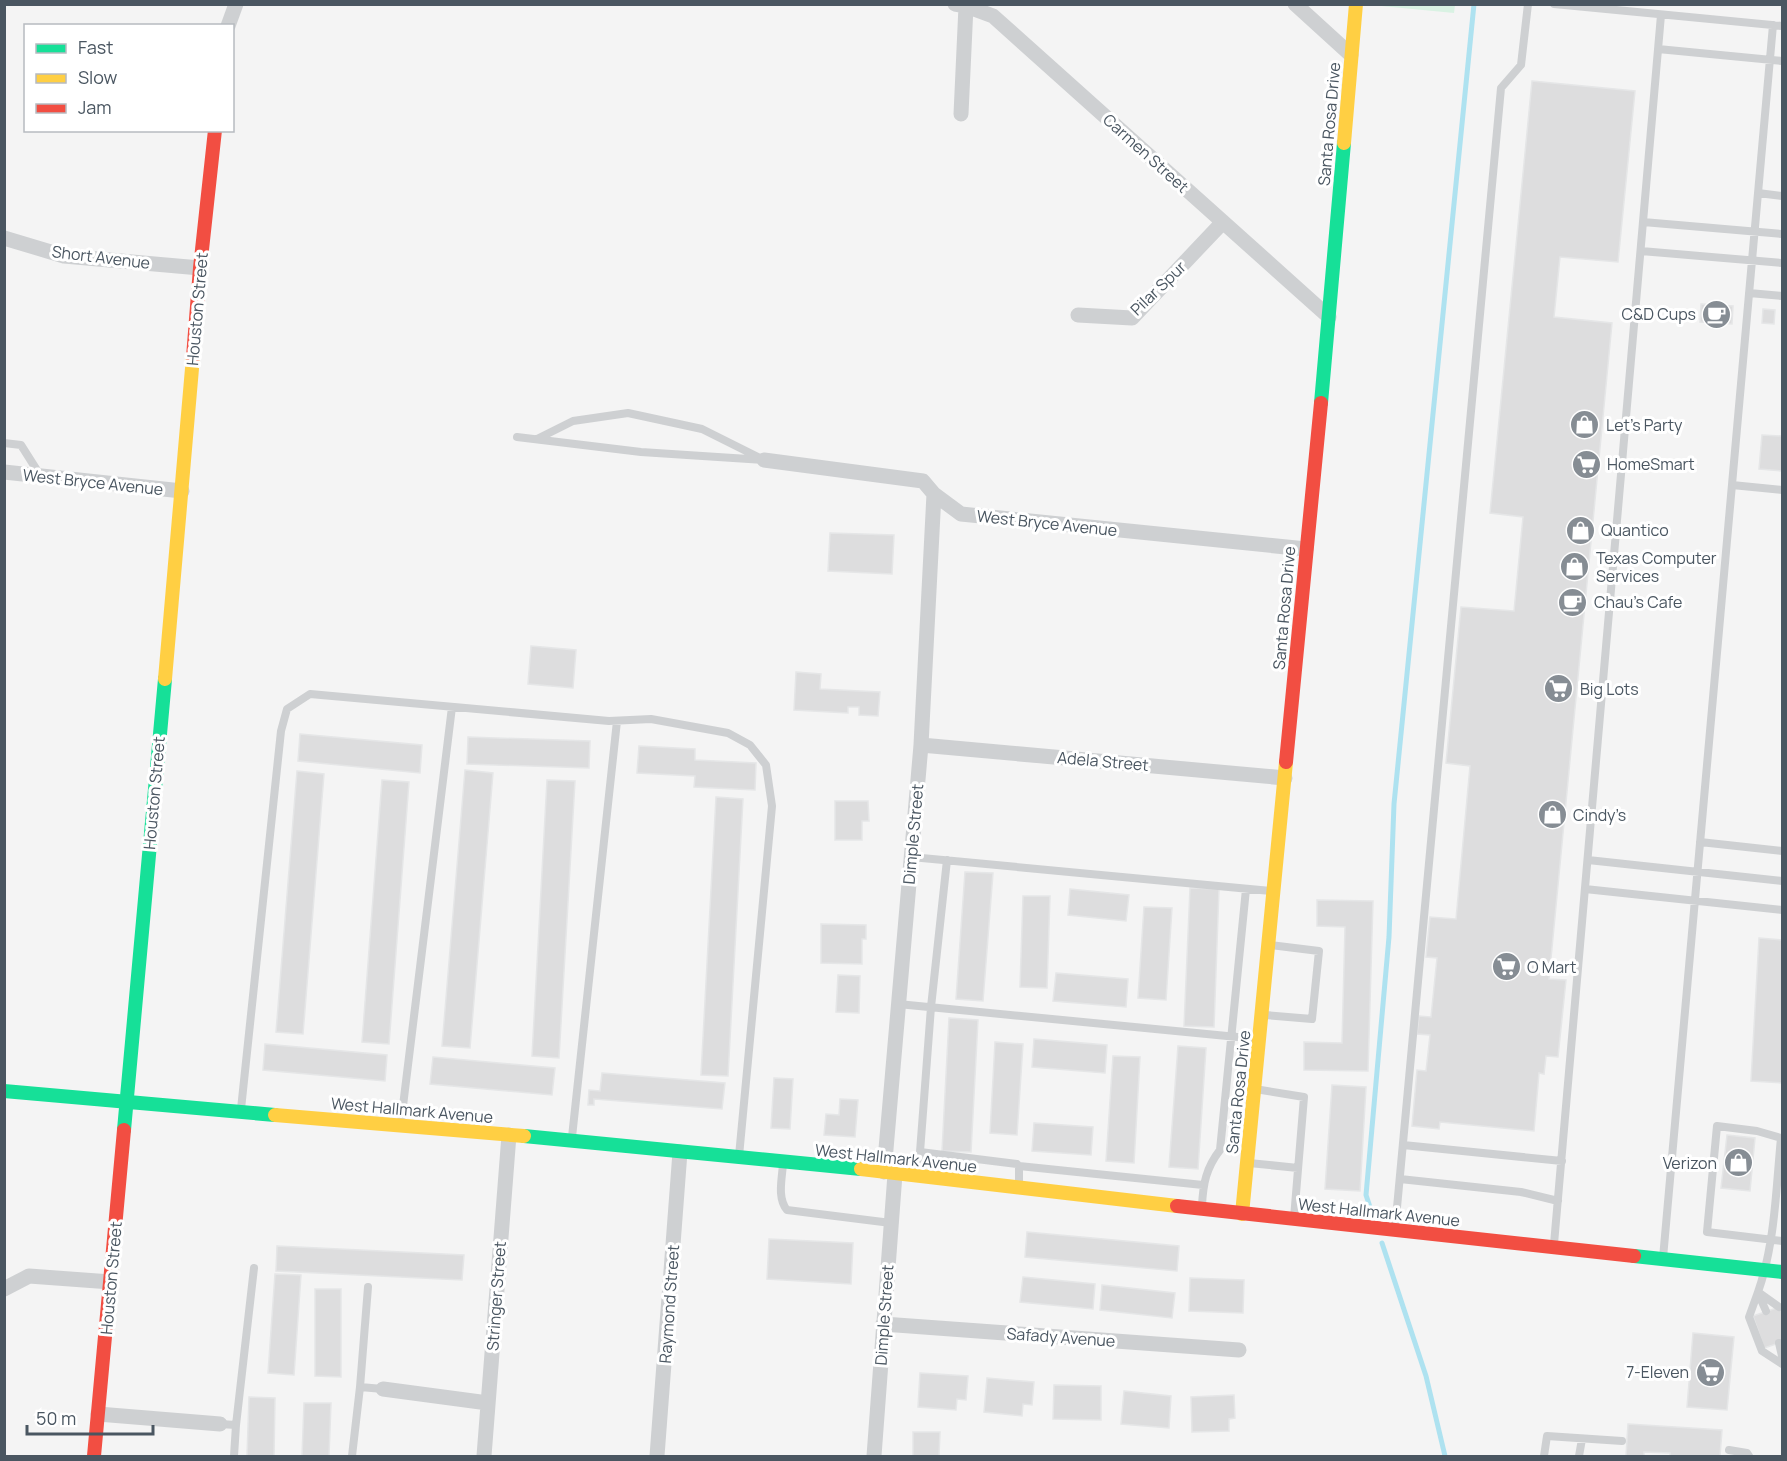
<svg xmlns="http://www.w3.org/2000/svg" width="1787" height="1461" font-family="Manrope,sans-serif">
	<rect width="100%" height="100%" fill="#f4f4f4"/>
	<path fill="#d9f2e3" d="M1371 5H1455L1454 13Z"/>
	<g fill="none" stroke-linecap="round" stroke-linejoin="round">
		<path stroke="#aee2f0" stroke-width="5" d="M1372 1213 1366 1195 1389 937 1394 804 1474 4
			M1382 1243 1426 1376 1445 1456"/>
	</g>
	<path fill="#ddddde" stroke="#e5e6e7" stroke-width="1.5" d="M1532 81 1635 91 1618 262 1560 257 1554 317 1612 323 1549 979 1566 980 1558 1057 1546 1056 1544 1074 1539 1073 1534 1131 1440 1122 1439 1129 1412 1126 1417 1070 1426 1071 1430 1035 1417 1034 1419 1016 1431 1017 1437 958 1426 957 1430 917 1456 919 1470 766 1446 763 1461 607 1514 611 1523 517 1490 513Z
		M1701 304 1733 306 1732 324 1700 322Z
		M1763 309 1775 310 1774 324 1762 323Z
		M1762 435 1782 436V471L1759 469Z
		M830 533 894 535 892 574 828 571Z
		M531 646 576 650 573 688 528 684Z
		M796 672 821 674 820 689 880 692 878 716 859 715V707H848V713L794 710Z
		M300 734 422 745 420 773 298 761Z
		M468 737 590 741 589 768 467 764Z
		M639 746 695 749V760L756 763 755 790 694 787 695 776 637 773Z
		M465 770 493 773 470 1048 442 1046Z
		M297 771 324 774 303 1034 276 1032Z
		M382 780 409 782 389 1044 362 1042Z
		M547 780 575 781 559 1058 532 1056Z
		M716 797 743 799 728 1076 701 1075Z
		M835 801H868L869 821H862V840H835Z
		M965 872 993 873 983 1001 956 999Z
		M1190 888 1219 889 1214 1027 1184 1026Z
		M1070 889 1129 895 1126 921 1068 915Z
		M1023 896H1050L1047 988 1020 987Z
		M1317 900 1373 901 1368 1071 1304 1070V1042L1342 1043 1345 927 1317 926Z
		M1144 907 1172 908 1166 1000 1138 998Z
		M821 924 866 925V939H862V964L821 963Z
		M1759 938 1782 940V1083L1751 1081Z
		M1056 973 1128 979 1126 1007 1053 1001Z
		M838 975 860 976 859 1013 836 1012Z
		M949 1018 978 1020 971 1152 942 1151Z
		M1034 1039 1107 1045 1105 1073 1032 1067Z
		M995 1042 1023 1044 1017 1135 990 1133Z
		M265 1044 387 1055 385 1081 263 1070Z
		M1178 1046 1206 1048 1198 1169 1169 1167Z
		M1113 1056 1140 1057 1134 1163 1106 1161Z
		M433 1057 555 1068 552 1095 430 1084Z
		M602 1073 725 1083 722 1109 594 1099V1105H588L589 1090 600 1091Z
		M774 1078 793 1079 790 1129 771 1128Z
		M1332 1085 1366 1087 1360 1191 1325 1189Z
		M840 1099 858 1100 855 1137 824 1135 826 1114 839 1115Z
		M1034 1123 1093 1127 1091 1155 1032 1151Z
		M1727 1135 1755 1138 1750 1191 1721 1188Z
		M1027 1232 1179 1246 1177 1271 1025 1257Z
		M769 1239 853 1243 851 1284 767 1279Z
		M277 1246 464 1255 462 1280 276 1271Z
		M275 1274 301 1275 294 1375 268 1373Z
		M1023 1277 1095 1284 1093 1309 1020 1302Z
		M1190 1278 1244 1280 1243 1313 1189 1311Z
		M1102 1285 1175 1293 1172 1318 1100 1310Z
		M315 1289H341V1377L315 1376Z
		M1782 1306V1342L1764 1348 1753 1316Z
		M1693 1333 1734 1337 1727 1410 1687 1407Z
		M920 1373 968 1376 966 1400 957 1399 956 1410 918 1407Z
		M987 1378 1034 1382 1032 1405 1023 1404 1022 1416 984 1412Z
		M1054 1385 1101 1386V1420L1053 1419Z
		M1124 1391 1171 1396 1169 1428 1121 1424Z
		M1234 1395 1235 1418 1229 1419V1431L1192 1432 1191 1397Z
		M249 1397 275 1398 274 1456H247Z
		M304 1403H331L329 1456H302Z
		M1628 1424 1722 1430 1720 1456H1670V1453L1644 1452V1456H1626Z
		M913 1432H940L939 1456H913Z"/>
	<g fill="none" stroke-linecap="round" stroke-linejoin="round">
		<path stroke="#ced0d2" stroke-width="8" d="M1554 4 1782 26
			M1658 49 1782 61
			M1758 193 1782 196
			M1643 222 1782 234
			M1641 251 1782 263
			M1749 293 1782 296
			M517 437 641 452 764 460
			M537 439 573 421 628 413 702 429 760 458
			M4 443 21 445 40 475
			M1732 485 1782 490
			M1700 842 1782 851
			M911 857 1271 891
			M1588 860 1782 881
			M1585 889 1782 910
			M898 1004 1258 1039
			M1265 1015 1312 1019 1319 951 1270 945
			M1255 1089 1304 1097 1294 1218
			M241 1109 281 731 287 709 310 694 609 721 651 719 728 733 750 745 766 765 772 806 739 1156
			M401 1122 452 707
			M572 1137 617 721
			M1403 1145 1562 1161
			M920 1152 931 1007 947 860
			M1249 1163 1298 1168
			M783 1164C782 1179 777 1198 787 1210L891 1223
			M1019 1166 1203 1185
			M919 1174 920 1152 1017 1164 1019 1166V1184
			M1400 1179 1521 1192 1558 1201
			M1202 1206C1203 1184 1206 1168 1220 1150L1246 889
			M1395 1229 1501 88 1521 65 1528 4
			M1554 1244 1661 15
			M1663 1258 1773 25
			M1758 1292 1749 1317 1762 1351 1782 1364
			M1758 1293 1766 1311
			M1779 1307 1758 1292C1775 1244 1776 1189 1781 1138L1757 1131 1717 1126 1707 1232 1782 1241
			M1779 1343 1782 1356
			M360 1387 368 1287
			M220 1424 236 1425 234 1456
			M236 1425 254 1268
			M1729 1450 1747 1453 1749 1456
			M352 1456 360 1387 383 1389
			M1544 1456 1547 1436 1622 1441
			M1579 1456 1582 1439"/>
		<path stroke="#ced0d2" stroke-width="15" d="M955 4 966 6 993 16 1329 317
			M1295 4 1351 55
			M228 26 236 4
			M961 114 966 6
			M4 238 64 256 200 268
			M1078 315 1132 318 1223 222
			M764 460 923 481 934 494 961 514 1306 549
			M4 472 182 491
			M921 745 1285 778
			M884 1172 921 745 934 494
			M4 1289 29 1276 111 1282
			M883 1324 1239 1350
			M383 1389 488 1403
			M98 1414 220 1424
			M484 1456 509 1135
			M657 1456 680 1152
			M874 1456 895 1174"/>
		<path stroke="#16e098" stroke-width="14" d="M1321 403 1344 143
			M4 1091 275 1115
			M124 1130 165 679
			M524 1136 861 1169
			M1634 1256 1782 1272"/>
		<path stroke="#ffcf43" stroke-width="14" d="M1344 143 1356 4
			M165 679 193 357
			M275 1115 524 1136
			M861 1169 1177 1206
			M1242 1214 1286 762"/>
		<path stroke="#f24e42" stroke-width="14" d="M193 357 200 268 215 130
			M1286 762 1321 403
			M1177 1206 1634 1256
			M94 1456 124 1130"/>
	</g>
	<defs>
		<symbol id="cafe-disc" viewBox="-11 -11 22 22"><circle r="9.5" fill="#868d94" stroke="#fff"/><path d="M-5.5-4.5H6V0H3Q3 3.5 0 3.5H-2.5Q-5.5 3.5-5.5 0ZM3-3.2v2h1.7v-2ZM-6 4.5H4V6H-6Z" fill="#fff"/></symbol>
		<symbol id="shop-disc" viewBox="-11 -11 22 22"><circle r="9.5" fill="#868d94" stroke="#fff"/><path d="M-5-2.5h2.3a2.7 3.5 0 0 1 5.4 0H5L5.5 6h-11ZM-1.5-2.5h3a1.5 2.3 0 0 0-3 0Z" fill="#fff"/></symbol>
		<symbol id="supermarket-disc" viewBox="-11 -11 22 22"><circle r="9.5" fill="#868d94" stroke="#fff"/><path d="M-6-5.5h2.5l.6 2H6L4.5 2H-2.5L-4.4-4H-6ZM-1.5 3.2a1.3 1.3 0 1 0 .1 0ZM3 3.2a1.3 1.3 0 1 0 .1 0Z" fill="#fff"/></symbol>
	</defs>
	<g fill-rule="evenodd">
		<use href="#cafe-disc" x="1700" y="298" width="33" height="33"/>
		<use href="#shop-disc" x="1568" y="408" width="33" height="33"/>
		<use href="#supermarket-disc" x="1570" y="448" width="33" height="33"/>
		<use href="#shop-disc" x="1564" y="514" width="33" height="33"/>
		<use href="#shop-disc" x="1558" y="550" width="33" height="33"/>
		<use href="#cafe-disc" x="1556" y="586" width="33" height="33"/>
		<use href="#supermarket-disc" x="1542" y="672" width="33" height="33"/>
		<use href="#shop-disc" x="1536" y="798" width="33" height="33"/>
		<use href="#supermarket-disc" x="1490" y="950" width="33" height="33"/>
		<use href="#shop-disc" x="1722" y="1146" width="33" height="33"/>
		<use href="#supermarket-disc" x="1694" y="1356" width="33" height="33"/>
	</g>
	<g text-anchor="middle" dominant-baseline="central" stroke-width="6" stroke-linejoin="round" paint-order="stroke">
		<g font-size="16" fill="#4a5661" stroke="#fff">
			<text transform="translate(1329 124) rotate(-85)">Santa Rosa Drive</text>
			<text transform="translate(1146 153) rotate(42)">Carmen Street</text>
			<text transform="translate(101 257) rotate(7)">Short Avenue</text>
			<text transform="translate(1158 288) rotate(-44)">Pilar Spur</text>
			<text transform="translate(197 309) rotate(-85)">Houston Street</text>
			<text transform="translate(93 482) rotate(6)">West Bryce Avenue</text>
			<text transform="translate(1047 523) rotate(6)">West Bryce Avenue</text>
			<text transform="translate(1284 608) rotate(-85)">Santa Rosa Drive</text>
			<text transform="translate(1103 761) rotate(5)">Adela Street</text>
			<text transform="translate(154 793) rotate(-85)">Houston Street</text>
			<text transform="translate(913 834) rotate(-85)">Dimple Street</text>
			<text transform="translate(1238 1092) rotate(-84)">Santa Rosa Drive</text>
			<text transform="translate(412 1110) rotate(5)">West Hallmark Avenue</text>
			<text transform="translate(896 1158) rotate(6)">West Hallmark Avenue</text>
			<text transform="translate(1379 1212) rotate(6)">West Hallmark Avenue</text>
			<text transform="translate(111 1278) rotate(-85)">Houston Street</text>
			<text transform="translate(496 1296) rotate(-86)">Stringer Street</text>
			<text transform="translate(669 1304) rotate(-86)">Raymond Street</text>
			<text transform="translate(884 1315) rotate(-86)">Dimple Street</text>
			<text transform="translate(1061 1337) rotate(4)">Safady Avenue</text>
		</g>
		<g font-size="16" fill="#4a5661" stroke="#fff" text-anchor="start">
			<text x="1696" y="314" text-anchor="end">C&amp;D Cups</text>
			<text x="1606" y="425">Let's Party</text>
			<text x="1607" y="464">HomeSmart</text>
			<text x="1601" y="530">Quantico</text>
			<text x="1596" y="558">Texas Computer<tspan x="1596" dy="18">Services</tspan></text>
			<text x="1594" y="602">Chau's Cafe</text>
			<text x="1580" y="689">Big Lots</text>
			<text x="1573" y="815">Cindy’s</text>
			<text x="1527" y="967">O Mart</text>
			<text x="1717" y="1163" text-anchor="end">Verizon</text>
			<text x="1689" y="1372" text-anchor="end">7-Eleven</text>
		</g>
	</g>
	<rect width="1787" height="1461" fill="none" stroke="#4a5661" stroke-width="12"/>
	<rect x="24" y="24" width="210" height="108" fill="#ffffff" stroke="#b7bbc0" stroke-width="1.5"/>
	<rect x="36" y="44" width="30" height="9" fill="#16e098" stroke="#b7bbc0" stroke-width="1.5"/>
	<text x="78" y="54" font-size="18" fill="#4a5661">Fast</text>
	<rect x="36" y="74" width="30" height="9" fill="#ffcf43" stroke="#b7bbc0" stroke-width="1.5"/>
	<text x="78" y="84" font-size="18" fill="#4a5661">Slow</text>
	<rect x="36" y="104" width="30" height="9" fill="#f24e42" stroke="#b7bbc0" stroke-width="1.5"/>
	<text x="78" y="114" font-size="18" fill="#4a5661">Jam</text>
	<path d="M27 1425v9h126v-9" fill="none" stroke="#4a5661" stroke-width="3"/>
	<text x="36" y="1425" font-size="18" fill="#4a5661" stroke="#ffffff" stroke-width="4.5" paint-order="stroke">50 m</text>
</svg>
